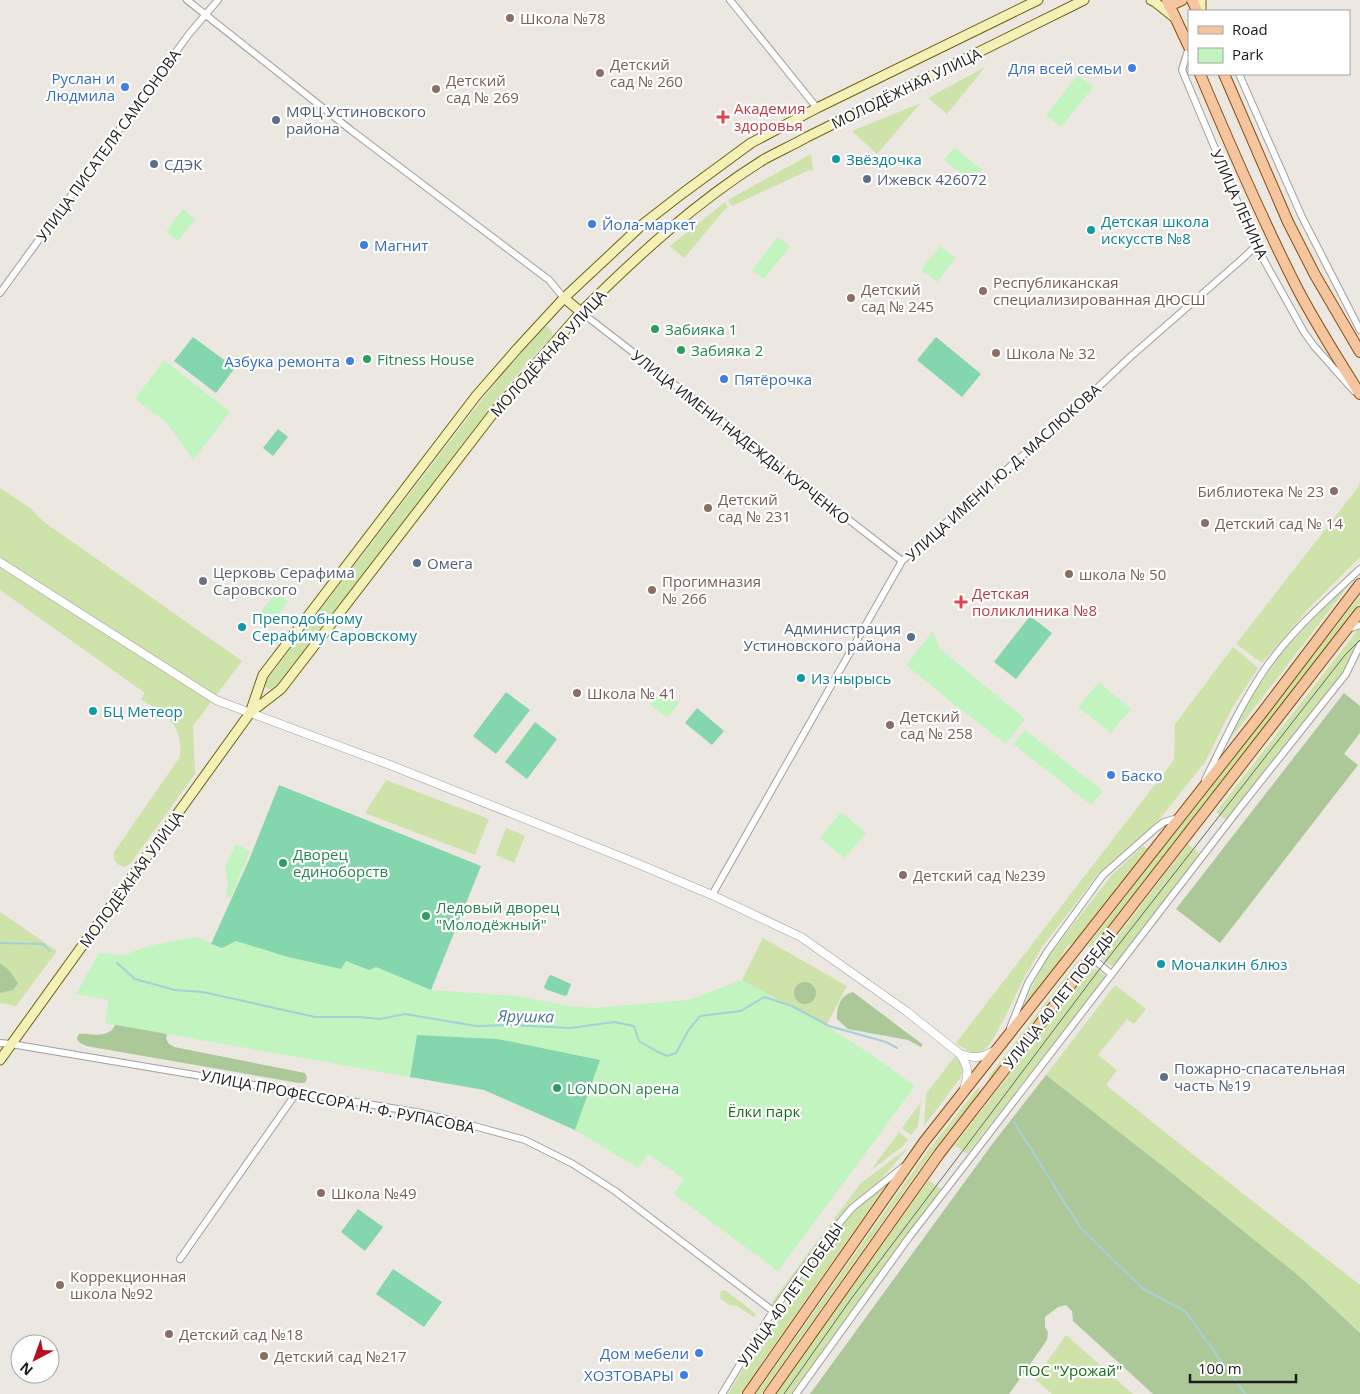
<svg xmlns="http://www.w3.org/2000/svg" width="1360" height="1394" font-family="'Open Sans',sans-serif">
	<rect width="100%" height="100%" fill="#ece7e1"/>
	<path fill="#cde3aa" d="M985 67 947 114 928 98Z
		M921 103 877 154 852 131Z
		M811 154 813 171 809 170 732 206 728 200Z
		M725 202 728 208 725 209 684 258 670 246Z
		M545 327H548L552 332V336L514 378 470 434 274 690 266 688 264 683 484 397 506 370Z
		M1360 482V557L1310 607 1262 663 1236 644 1359 486Z
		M0 488 30 508 44 522 242 661 193 726 195 774 130 864 124 867C116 864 113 862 114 852L180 757C183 722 166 716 141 699L145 693 0 590Z
		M1352 581 1228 742 1242 710 1281 654 1320 612Z
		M1360 596V603L1092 948 1089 947V944L1178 827Z
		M1360 627V638L1343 672 1227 821 1216 812Z
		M1233 647 1258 668 1232 708 1205 762 1158 821 1098 874 1042 947 1024 978 1003 1021 990 1044 982 1052 973 1054 956 1043 1174 760 1175 724Z
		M386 780 489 819 475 855 365 813Z
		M506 828 525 836 514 863 496 855Z
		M1188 844 1201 855 1114 965 1111 966 1104 961 1102 957Z
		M1143 846 1148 849 1075 942C1067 945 1063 950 1062 959L1022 1010 1041 967 1051 953 1112 875Z
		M0 912 57 951 16 1006 0 1003Z
		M763 938 847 986 826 1026 742 980Z
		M1080 958 1079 961 991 1078 987 1079Z
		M1091 969H1096L1106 977 967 1154 955 1145Z
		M1115 985 1146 1009 1134 1024 1127 1019 1098 1055 1117 1070 1106 1085 1186 1149 1360 1285V1333L1299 1276 1173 1174 1046 1075Z
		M955 1056C962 1063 964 1067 961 1077L924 1126 926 1094Z
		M980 1088V1092L931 1153 761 1394H756L927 1152 977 1089Z
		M921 1102 918 1126 911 1135 902 1128Z
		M899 1132 908 1139 903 1146 871 1170Z
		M909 1147 879 1181 850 1204 777 1302 771 1303 861 1183Z
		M929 1180 941 1189 884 1266 795 1394H775Z
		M885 1186 740 1394H728L752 1354 811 1266 843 1223 864 1202Z
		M725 1290 756 1314 754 1317 737 1306 729 1305 720 1298 721 1291Z
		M1066 1335 1133 1394H1052L1035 1379Z"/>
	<path fill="#acc899" d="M1344 693 1360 706V733L1344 754 1358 765 1220 943 1176 909Z
		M0 963 9 970 18 983 13 990 0 993Z
		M794 993a11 11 0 1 1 22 0a11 11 0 1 1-22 0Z
		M853 992 922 1044V1046L921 1047 908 1040 848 1029 837 1019C837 1007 840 995 853 992Z
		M128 1007 168 1029 166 1039 169 1044 174 1047 305 1073 307 1077 306 1081 304 1083H299L86 1046C80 1043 74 1041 79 1034 90 1033 101 1038 112 1030Z
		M1046 1075 1173 1174 1299 1276 1360 1333V1394H1153L1073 1321 1072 1311 1066 1305 1058 1307 1045 1317V1327L1048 1332 1047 1340 1009 1394H810L993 1143Z"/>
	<path fill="#c2f4c0" d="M1078 75 1093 87 1061 127 1046 115Z
		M954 147 982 170 972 182 944 160Z
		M183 209 195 219 178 241 166 232Z
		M778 237 790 246 764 279 752 270Z
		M940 246 955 258 937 282 921 270Z
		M164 360 230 412 193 460 167 423 135 399Z
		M276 592 288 602 268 627 256 618Z
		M933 631 939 648 1025 719 1006 744 960 709 906 665Z
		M1099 682 1131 709 1111 733 1078 707Z
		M662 689 679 703 667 718 650 704Z
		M1025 730 1103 791 1091 805 1013 744Z
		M841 812 866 833 844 858 820 838Z
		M236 844 250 851 231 898 226 894 228 882 225 867Z
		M196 937 222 947 236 941 288 957 340 969 346 961 369 970 376 967 431 990 517 996 570 1006 593 1008 688 1000 742 980 826 1026 872 1055 915 1086 778 1271 674 1194 684 1179 648 1154 638 1168 575 1130 599 1060 498 1039 417 1035 410 1077 105 1023 109 1000 76 994 99 953 124 955 148 946Z"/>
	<path fill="#84d6ad" d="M193 337 235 368 216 393 174 361Z
		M936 337 981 374 962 397 917 360Z
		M278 429 288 437 273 456 263 448Z
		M1030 616 1052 633 1016 679 994 662Z
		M506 692 530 710 496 754 473 736Z
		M697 708 724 731 712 745 685 723Z
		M535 722 557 739 527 779 505 762Z
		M279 785 481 866 431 990 376 967 369 970 346 961 341 969 288 957 236 941 222 948 211 944 249 860Z
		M551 975 571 984 567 995 565 996 545 989 544 987 549 976Z
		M417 1035 498 1039 600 1060 575 1130 484 1090 410 1077Z
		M358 1209 383 1227 365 1251 341 1232Z
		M393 1269 442 1302 424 1327 376 1294Z"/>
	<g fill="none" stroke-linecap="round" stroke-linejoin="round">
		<path stroke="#a4d1d7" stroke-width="2" d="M0 943 43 944 50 951
			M117 963 135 979 175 990 203 992 315 1017H358L380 1019 405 1014 476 1026 513 1025 570 1028 614 1022 634 1026 639 1041 658 1052 667 1056 676 1053 688 1031 700 1016 741 1011 764 997 792 1006 829 1026 886 1042 897 1048
			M1014 1122 1080 1227 1143 1289 1185 1311 1245 1394"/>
		<defs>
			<path id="minor" d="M187 0 352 131 549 280 564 298
				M730 0 817 108
				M1189 47 1182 70 1256 246 1304 332 1314 346 1354 391
				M1239 74 1302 217 1360 330
				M0 293 189 34 218 0
				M581 312 902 561
				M1348 629 1360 625
				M1205 780C1224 742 1241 704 1265 669 1291 631 1327 600 1360 569
				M712 895 902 561 1069 415 1129 358 1241 260 1256 246
				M1091 957 1111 974
				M1010 1028 1028 983 1047 952 1103 875 1156 828 1164 822 1178 818
				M0 1043 11 1044 421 1113 474 1126 525 1140 573 1164 615 1191 773 1311
				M180 1259 297 1092
				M722 1394 748 1351 773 1311 820 1246 852 1208 903 1167
				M796 1394 910 1236 961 1170 1238 810 1346 674 1360 645"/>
			<path id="tertiary" d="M0 562 216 700 390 765 636 863 712 895 801 937 906 1011 960 1054C969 1068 969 1073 964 1089
				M960 1054C976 1059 980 1058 994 1051"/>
			<path id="secondary" d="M1151 0 1155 2 1175 18
				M1201 11V0
				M564 298 581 312
				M250 713 263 675 476 396 517 349 564 298 643 224 683 193 751 143 817 108 1038 0
				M0 1060 250 713 281 689 495 411 581 312C637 256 696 202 763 160 777 152 793 145 807 137L1084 0"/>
			<path id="primary" d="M1167 0 1189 47
				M1192 0 1197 11
				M1169 6 1182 0
				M1200 74C1230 145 1261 217 1296 286 1315 323 1338 359 1360 394
				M1224 74 1288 222 1315 275 1360 352
				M748 1394 924 1142 1262 713 1360 584
				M769 1394 939 1154 1360 612"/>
		</defs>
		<use href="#minor" stroke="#9f9f9f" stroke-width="8"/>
		<use href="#tertiary" stroke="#9f9f9f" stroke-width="9"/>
		<use href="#secondary" stroke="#68670d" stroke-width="11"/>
		<use href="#primary" stroke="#87500b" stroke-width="12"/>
		<use href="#minor" stroke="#fff" stroke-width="6"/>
		<use href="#tertiary" stroke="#fff" stroke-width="8"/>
		<use href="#secondary" stroke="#f4f0b8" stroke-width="9"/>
		<use href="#primary" stroke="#f4c59e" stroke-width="10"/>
		<path stroke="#696969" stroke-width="1" d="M784 1394 851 1299 1102 966 1345 655 1360 640"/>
	</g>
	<g fill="#8d6e63" stroke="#fff" stroke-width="2">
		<circle cx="510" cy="18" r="5"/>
		<circle cx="600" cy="73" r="5"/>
		<circle cx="436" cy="89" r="5"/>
		<circle cx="983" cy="291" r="5"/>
		<circle cx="851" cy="298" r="5"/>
		<circle cx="996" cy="353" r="5"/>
		<circle cx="1334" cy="491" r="5"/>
		<circle cx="708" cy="508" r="5"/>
		<circle cx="1205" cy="523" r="5"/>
		<circle cx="1069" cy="574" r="5"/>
		<circle cx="652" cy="590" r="5"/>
		<circle cx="577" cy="693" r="5"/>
		<circle cx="890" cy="725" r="5"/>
		<circle cx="903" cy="875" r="5"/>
		<circle cx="321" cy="1193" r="5"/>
		<circle cx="60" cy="1285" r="5"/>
		<circle cx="169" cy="1334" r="5"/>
		<circle cx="264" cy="1356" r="5"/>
	</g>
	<g fill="#3f7fe0" stroke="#fff" stroke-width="2">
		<circle cx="1132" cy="68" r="5"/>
		<circle cx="125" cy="87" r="5"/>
		<circle cx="592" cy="224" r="5"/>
		<circle cx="364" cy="245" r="5"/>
		<circle cx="350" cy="361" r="5"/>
		<circle cx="724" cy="379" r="5"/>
		<circle cx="1111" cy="775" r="5"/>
		<circle cx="699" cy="1353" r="5"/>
		<circle cx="684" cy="1375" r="5"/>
	</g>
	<g fill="#e0444e" stroke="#fff" stroke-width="2">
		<path d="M720.5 109.5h5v5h5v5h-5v5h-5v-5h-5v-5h5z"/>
		<path d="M958.5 594.5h5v5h5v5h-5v5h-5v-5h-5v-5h5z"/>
	</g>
	<g fill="#5c6f8a" stroke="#fff" stroke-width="2">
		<circle cx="276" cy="120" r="5"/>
		<circle cx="154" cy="164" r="5"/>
		<circle cx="867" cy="179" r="5"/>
		<circle cx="417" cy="563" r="5"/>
		<circle cx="911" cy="637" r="5"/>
		<circle cx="1164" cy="1077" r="5"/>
	</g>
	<g fill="#0f9aa8" stroke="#fff" stroke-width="2">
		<circle cx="836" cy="159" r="5"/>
		<circle cx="1091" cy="230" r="5"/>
		<circle cx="242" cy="627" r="5"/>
		<circle cx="801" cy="678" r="5"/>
		<circle cx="93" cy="711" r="5"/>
		<circle cx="1161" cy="964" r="5"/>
	</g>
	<g fill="#2e9e5b" stroke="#fff" stroke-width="2">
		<circle cx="655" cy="329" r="5"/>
		<circle cx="681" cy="350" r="5"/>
		<circle cx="367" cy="359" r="5"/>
		<circle cx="283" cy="863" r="5"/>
		<circle cx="426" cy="916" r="5"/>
		<circle cx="557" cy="1088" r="5"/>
	</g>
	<circle fill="#6b7280" stroke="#fff" stroke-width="2" cx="203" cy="581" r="5"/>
	<g text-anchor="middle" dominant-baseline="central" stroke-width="4.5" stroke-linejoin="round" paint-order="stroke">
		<g font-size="15" fill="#785e54" stroke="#fff" text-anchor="start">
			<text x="520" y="18">Школа №78</text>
			<text x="610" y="64">Детский<tspan x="610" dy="17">сад № 260</tspan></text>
			<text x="446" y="80">Детский<tspan x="446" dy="17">сад № 269</tspan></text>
			<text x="993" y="282">Республиканская<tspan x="993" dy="17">специализированная ДЮСШ</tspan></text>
			<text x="861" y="289">Детский<tspan x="861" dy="17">сад № 245</tspan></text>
			<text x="1006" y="353">Школа № 32</text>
			<text x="1324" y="491" text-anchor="end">Библиотека № 23</text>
			<text x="718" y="499">Детский<tspan x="718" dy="17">сад № 231</tspan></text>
			<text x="1215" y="523">Детский сад № 14</text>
			<text x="1079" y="574">школа № 50</text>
			<text x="662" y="581">Прогимназия<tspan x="662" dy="17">№ 266</tspan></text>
			<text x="587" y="693">Школа № 41</text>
			<text x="900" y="716">Детский<tspan x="900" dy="17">сад № 258</tspan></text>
			<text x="913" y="875">Детский сад №239</text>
			<text x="331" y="1193">Школа №49</text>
			<text x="70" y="1276">Коррекционная<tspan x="70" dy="17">школа №92</tspan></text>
			<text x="179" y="1334">Детский сад №18</text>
			<text x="274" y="1356">Детский сад №217</text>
		</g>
		<g font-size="15" fill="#366cbe" stroke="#fff" text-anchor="end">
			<text x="1122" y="68">Для всей семьи</text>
			<text x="115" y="78">Руслан и<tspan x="115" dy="17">Людмила</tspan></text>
			<text x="602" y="224" text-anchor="start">Йола-маркет</text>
			<text x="374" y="245" text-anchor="start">Магнит</text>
			<text x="340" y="361">Азбука ремонта</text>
			<text x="734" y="379" text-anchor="start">Пятёрочка</text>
			<text x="1121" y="775" text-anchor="start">Баско</text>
			<text x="689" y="1353">Дом мебели</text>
			<text x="674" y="1375">ХОЗТОВАРЫ</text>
		</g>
		<g font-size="15" fill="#1b1b1b" stroke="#fff">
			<text transform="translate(906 88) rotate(-26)">МОЛОДЁЖНАЯ УЛИЦА</text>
			<text transform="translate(108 145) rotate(-54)">УЛИЦА ПИСАТЕЛЯ САМСОНОВА</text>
			<text transform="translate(1240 204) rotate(66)">УЛИЦА ЛЕНИНА</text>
			<text transform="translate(548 353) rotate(-48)">МОЛОДЁЖНАЯ УЛИЦА</text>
			<text transform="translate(741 437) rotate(38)">УЛИЦА ИМЕНИ НАДЕЖДЫ КУРЧЕНКО</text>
			<text transform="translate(1003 472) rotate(-42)">УЛИЦА ИМЕНИ Ю. Д. МАСЛЮКОВА</text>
			<text transform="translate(131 879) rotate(-54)">МОЛОДЁЖНАЯ УЛИЦА</text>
			<text transform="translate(1059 999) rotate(-52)">УЛИЦА 40 ЛЕТ ПОБЕДЫ</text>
			<text transform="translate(338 1101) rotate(11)">УЛИЦА ПРОФЕССОРА Н. Ф. РУПАСОВА</text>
			<text transform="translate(790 1294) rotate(-55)">УЛИЦА 40 ЛЕТ ПОБЕДЫ</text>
		</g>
		<g font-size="15" fill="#be3a42" stroke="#fff" text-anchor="start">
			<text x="734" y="108">Академия<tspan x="734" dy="17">здоровья</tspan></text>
			<text x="972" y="593">Детская<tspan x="972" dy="17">поликлиника №8</tspan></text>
		</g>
		<g font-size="15" fill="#4e5e75" stroke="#fff" text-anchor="start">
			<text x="286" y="111">МФЦ Устиновского<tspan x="286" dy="17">района</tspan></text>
			<text x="164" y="164">СДЭК</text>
			<text x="877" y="179">Ижевск 426072</text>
			<text x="427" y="563">Омега</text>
			<text x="901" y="628" text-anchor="end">Администрация<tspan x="901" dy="17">Устиновского района</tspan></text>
			<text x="1174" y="1068">Пожарно-спасательная<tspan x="1174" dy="17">часть №19</tspan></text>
		</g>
		<g font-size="15" fill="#0d838f" stroke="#fff" text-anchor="start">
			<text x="846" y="159">Звёздочка</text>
			<text x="1101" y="221">Детская школа<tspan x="1101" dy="17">искусств №8</tspan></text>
			<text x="252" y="618">Преподобному<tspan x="252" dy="17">Серафиму Саровскому</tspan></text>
			<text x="811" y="678">Из нырысь</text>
			<text x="103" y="711">БЦ Метеор</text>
			<text x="1171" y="964">Мочалкин блюз</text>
		</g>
		<g font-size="15" fill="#27864d" stroke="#fff" text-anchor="start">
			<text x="665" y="329">Забияка 1</text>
			<text x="691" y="350">Забияка 2</text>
			<text x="377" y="359">Fitness House</text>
			<text x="293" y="854">Дворец<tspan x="293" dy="17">единоборств</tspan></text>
			<text x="436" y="907">Ледовый дворец<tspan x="436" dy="17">"Молодёжный"</tspan></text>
			<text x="567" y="1088">LONDON арена</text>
		</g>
		<g font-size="15" fill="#5b616d" stroke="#fff" text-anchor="start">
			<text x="213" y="572">Церковь Серафима<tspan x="213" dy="17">Саровского</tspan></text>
		</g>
		<g font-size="15" fill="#166f13" stroke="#fff">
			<text x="764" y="1111">Ёлки парк</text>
			<text x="1070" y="1370">ПОС "Урожай"</text>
		</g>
		<g font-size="16" font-style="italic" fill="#4a7794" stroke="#fff">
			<text transform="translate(526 1016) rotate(1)">Ярушка</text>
		</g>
	</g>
	<rect x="1188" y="10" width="162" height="65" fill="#ffffff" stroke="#a4a4a4"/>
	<rect x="1198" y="26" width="25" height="8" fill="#f4c59e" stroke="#a4a4a4"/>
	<text x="1232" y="35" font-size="15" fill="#1b1b1b">Road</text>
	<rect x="1198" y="48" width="25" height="15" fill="#c2f4c0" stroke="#a4a4a4"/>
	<text x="1232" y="60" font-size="15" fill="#1b1b1b">Park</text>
	<g transform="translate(35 1359) rotate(221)"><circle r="24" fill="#ffffff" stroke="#a4a4a4"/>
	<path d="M0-4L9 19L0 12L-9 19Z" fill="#b70f22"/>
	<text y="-8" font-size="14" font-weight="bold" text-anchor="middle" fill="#1b1b1b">N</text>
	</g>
	<path d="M1190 1374v8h106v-8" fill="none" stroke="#1b1b1b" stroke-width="2.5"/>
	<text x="1198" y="1374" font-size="15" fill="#1b1b1b" stroke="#ffffff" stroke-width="4" paint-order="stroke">100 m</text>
</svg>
